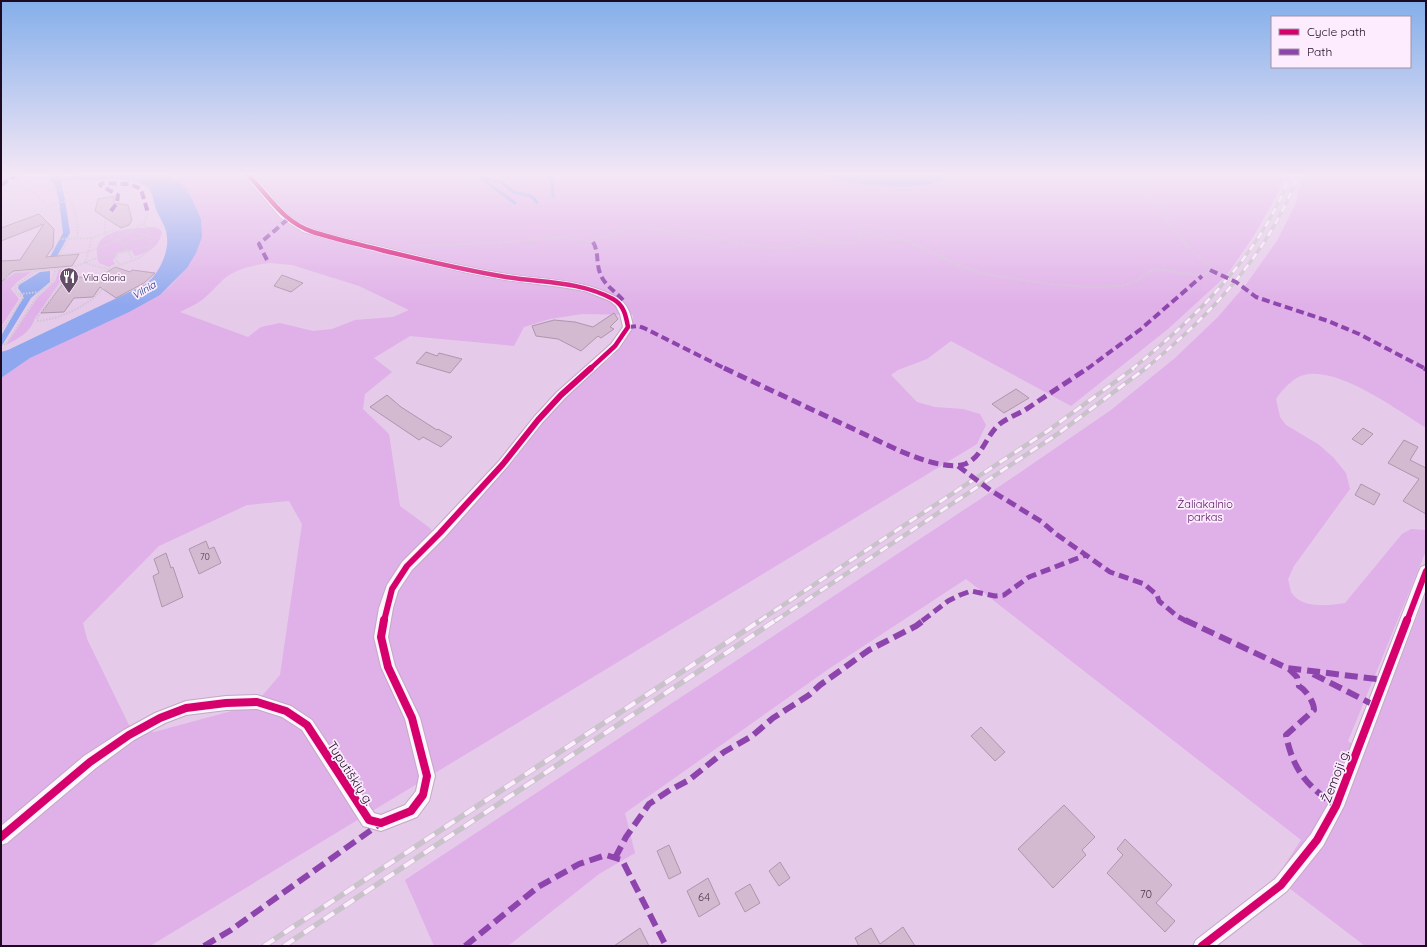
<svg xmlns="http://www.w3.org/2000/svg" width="1427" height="947" font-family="Quicksand,sans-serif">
	<rect width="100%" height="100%" fill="#e6caea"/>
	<path fill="#e0b0e8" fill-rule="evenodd" d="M164 173H809C846 182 924 199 954 173H1285L1276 197 1253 237 1227 275 1168 329 1071 406 951 341 927 359 898 370 891 375 917 402 935 407 963 409 980 414 986 425 977 444 150 946H1V378L30 358 160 295 171 285 187 268 193 203 189 193ZM270 263 292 265 359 286 409 310 393 317 355 320 332 329 313 331 280 323 261 327 248 337 180 312C187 308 195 305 202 300 211 293 217 285 225 278 238 268 254 265 270 263ZM582 314 633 315 631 330 612 357 578 384 549 414 514 460 438 540 430 528 400 506 389 434 363 409 365 394 392 372 374 358 410 336 514 346 524 327 550 319ZM289 501 302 524 280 675 254 705 154 732 129 725 87 639 83 623 159 546 247 505Z
		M1305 173H1426V428C1397 410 1338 366 1304 375 1294 377 1281 391 1276 399L1280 417 1286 425 1318 444 1333 457 1346 473 1350 489 1294 566 1288 579C1289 583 1290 588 1291 592 1302 610 1329 605 1345 603L1402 534 1411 529 1426 530V551L1348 741 1364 752 1426 593V946H1365L1276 878 1301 840 966 579 830 668 625 813 635 853 599 874 508 946H434L405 880 1006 482 1111 410 1175 358 1218 317 1247 283 1277 241 1294 207Z
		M152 227 158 228 162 232C159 247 149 252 135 256L131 250 118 252 113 260 115 264 109 267 99 263C87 229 128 229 152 227Z
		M59 269 65 271 63 278 35 318C30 333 19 338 6 345L38 297 55 281Z
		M31 272 17 282 11 289 19 299 1 327V280L6 279 15 273Z"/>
	<path fill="#8ea7ee" d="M50 173H59L65 200 70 233 57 256 50 257 63 233 59 200 54 183 49 181Z
		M74 173 166 174 181 183 189 193 201 219 202 237 196 253 187 268 160 295 129 312 30 358 1 378V352L8 350 146 284C160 272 171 250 166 231 164 224 159 216 156 209 153 200 153 189 144 185 122 176 99 182 77 180Z
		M809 173H884L898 175 916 173H954C924 199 845 182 809 173Z
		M50 271V282L31 298 1 347V336L23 298V295L18 288 19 285 40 272Z"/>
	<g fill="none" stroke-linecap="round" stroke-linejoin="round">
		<path stroke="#8ea7ee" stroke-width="3" d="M53 173 54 181 81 177
			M474 173 515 203
			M547 173 552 181 553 196
			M1046 173 1067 174
			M481 178 502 182 513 192 531 196 537 202"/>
	</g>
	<path fill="#d4bad0" stroke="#af96ac" d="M114 196V203L128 205 132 220 129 225 121 228 95 211 98 199Z
		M39 214 54 229 53 247 46 257 79 254 72 266 13 271 1 282V261L20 260 44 224 1 241V228Z
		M115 267 130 272 132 270 155 273 144 283 116 298 100 287 93 297 74 298 64 312 41 313 67 278 84 277 91 283Z
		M282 275 303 283 291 292 274 286Z
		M614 313 618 319 610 327 614 329 601 338 598 336 581 351 558 339 536 336 532 326 554 320 575 322 593 327Z
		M426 352 437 356 439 353 462 359 450 373 416 363Z
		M1016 389 1029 398 1004 413 992 404Z
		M387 395 401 407 437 430 438 429 452 437 441 447 423 437 419 440 370 407Z
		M1363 428 1373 434 1362 445 1352 439Z
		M1404 440 1418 447 1410 460 1426 468V514L1403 501 1419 479 1388 463Z
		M1361 484 1380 494 1374 505 1355 495Z
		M206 541 209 549 214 547 221 563 199 574 189 549Z
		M166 553 171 568 173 567 183 597 162 607 153 576 159 573 154 559Z
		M981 727 1005 752 995 761 971 736Z
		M1064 805 1095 837 1082 850 1086 855 1053 888 1018 849Z
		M1125 839 1172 885 1156 903 1175 921 1165 932 1107 873 1123 855 1117 849Z
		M669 845 681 873 669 879 657 851Z
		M780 862 790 878 779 886 769 871Z
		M708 878 720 904 699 917 687 891Z
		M750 884 760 903 745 912 735 893Z
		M903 927 915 946H859L855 938 871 928 880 944Z
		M640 928 649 946H614Z"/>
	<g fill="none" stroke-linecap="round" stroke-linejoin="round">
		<defs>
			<path id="minor" d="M242 173H251C270 191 282 216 307 227 327 235 348 239 369 244 414 255 461 267 507 274 544 280 583 279 616 297 628 303 631 315 633 327L619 348 565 398 542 423 507 467 445 537 412 570 398 591 393 608 388 637 395 666 420 718 435 776 429 801 417 817 381 831 363 826 302 730 282 717 257 709 226 710 186 715 165 723 134 740 96 768 7 843 1 845V826L84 756 124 730 155 713 186 701 226 696 257 695 291 706 312 720 374 813 381 815 405 805 416 791 419 776 405 719 381 667 374 637 379 608 387 585 402 562 435 529 499 461 534 417 557 392 611 344 623 327 620 314 616 306 610 301 585 291 561 287 506 280 468 273 393 255 303 232 281 218Z
				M1426 565V589L1344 806 1323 846 1287 891 1216 946H1193L1196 940 1275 879 1311 834 1330 801 1419 571 1421 567Z"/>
		</defs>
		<use href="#minor" stroke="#c0aac3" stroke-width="2"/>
		<path stroke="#cec6d0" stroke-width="2" stroke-dasharray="1.5 1.5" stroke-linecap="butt" d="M62 173 64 182 67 183C69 201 80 218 77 237
			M13 177 55 191 67 188
			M17 178 18 184 36 194 47 206 70 200
			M111 211 105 222V233L118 240 144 223 148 213
			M797 228 823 242
			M92 238 85 263 107 269
			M59 239 92 238 113 230 148 235 151 243 150 250 137 259 106 270 101 276 103 288C89 306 60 319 38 321L37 318 73 267
			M123 244 148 235 144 223
			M411 246 511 242 563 237 593 242 630 227 662 230 766 248H791L811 242 858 243 860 232H869L890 240 908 241 960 266 984 274 1050 284 1090 287 1121 286 1136 281 1151 271 1157 269 1202 276 1212 269 1186 244 1170 225 1160 207 1132 186 1134 176 1132 173
			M119 253 115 258 117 262 121 264
			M133 261 128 251 150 247
			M2 279 15 272 71 268 97 258 128 251 118 240 88 252 59 255 70 238
			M20 294 39 292
			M1 331 23 298 16 292 15 287 35 271
			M1 345 6 344 40 292 52 282 56 269"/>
		<use href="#minor" fill="#fbf7fc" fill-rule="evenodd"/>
		<defs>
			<path id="rail-far2" d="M1132 369C1197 317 1262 253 1291 173
				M1145 369C1198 325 1248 276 1280 215 1288 201 1293 187 1299 173"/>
			<path id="rail-far1" d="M759 621 1049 430 1134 368
				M775 621 1059 433 1146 368"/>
			<path id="rail" d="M264 946 761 620
				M284 946 776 620"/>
		</defs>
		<use href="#rail-far2" stroke="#cac2cb" stroke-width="3.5"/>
		<use href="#rail-far1" stroke="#cac2cb" stroke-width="4.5"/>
		<use href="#rail" stroke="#cac2cb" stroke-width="5.5"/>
		<use href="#rail-far2" stroke="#fcecfe" stroke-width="2.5" stroke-dasharray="7" stroke-linecap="butt"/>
		<use href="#rail-far1" stroke="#fcecfe" stroke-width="3" stroke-dasharray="9" stroke-linecap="butt"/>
		<use href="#rail" stroke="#fcecfe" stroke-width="4" stroke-dasharray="12" stroke-linecap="butt"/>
		<path stroke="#8e44ad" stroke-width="4" stroke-dasharray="8 4" stroke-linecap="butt" d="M1 185 20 173
			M111 211 117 203 118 195 100 185 102 183 130 184 141 189 148 213
			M593 242C599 252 596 263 600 273 604 285 615 291 623 300
			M267 260 259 244 288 219
			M1210 270 1236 282 1256 297 1328 321 1359 334 1426 369
			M628 327 638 326 644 328 726 369
			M1087 369 1141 329 1202 276"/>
		<path stroke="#8e44ad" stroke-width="5" stroke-dasharray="10 5" stroke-linecap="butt" d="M724 368 900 451C917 458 947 470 965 464 983 457 986 434 1001 423 1008 418 1017 414 1025 410 1046 396 1067 382 1088 368
			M1424 368 1426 369
			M958 466 990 490 1042 522 1056 534 1110 572 1144 584 1157 595 1159 601 1177 616 1186 621
			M922 621 948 601 960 595 971 591 995 596 1004 595 1029 577 1086 555"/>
		<path stroke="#8e44ad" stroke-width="6" stroke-dasharray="13 6" stroke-linecap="butt" d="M1185 620 1287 668 1384 680
			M1289 669 1297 677 1299 686C1306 690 1314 702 1314 710L1286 735C1293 770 1307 786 1336 806
			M1313 674 1374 705
			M615 858 626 837 649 804 670 790 689 780 724 752 752 736 773 718 809 695 820 685 869 650 916 626 924 620
			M204 946 231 930 381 823
			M465 946 538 887 579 864 606 855 622 860 666 946"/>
		<defs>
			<path id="cycleway-far2" d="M246 173C269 195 281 221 313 232 335 239 358 244 381 250 422 260 464 270 506 277 542 283 580 281 613 299 624 305 626 316 628 327L615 346 590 369"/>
			<path id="cycleway-far1" d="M384 621 392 589 407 566 440 533 503 464 538 420 561 395 591 368
				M1407 621 1426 571"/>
			<path id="cycleway" d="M1 837 90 762 129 735 160 718 186 708 226 703 257 702 286 711 307 725 369 820 381 823 411 811 423 795 427 776 412 718 388 667 381 637 384 620
				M1202 946 1281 885 1317 840 1336 806 1407 620"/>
		</defs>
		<use href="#cycleway-far2" stroke="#fcecfe" stroke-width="6"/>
		<use href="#cycleway-far1" stroke="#fcecfe" stroke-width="8"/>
		<use href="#cycleway" stroke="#fcecfe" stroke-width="10"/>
		<use href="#cycleway-far2" stroke="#d6006c" stroke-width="4.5"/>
		<use href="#cycleway-far1" stroke="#d6006c" stroke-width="6"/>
		<use href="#cycleway" stroke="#d6006c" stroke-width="8"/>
	</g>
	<linearGradient id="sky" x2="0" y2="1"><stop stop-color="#84afea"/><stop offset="0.57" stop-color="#f4e7f6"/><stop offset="1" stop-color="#f4e7f6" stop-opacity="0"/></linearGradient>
	<rect width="1427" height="306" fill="url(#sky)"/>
	<defs>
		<symbol id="restaurant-pin" viewBox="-11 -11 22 30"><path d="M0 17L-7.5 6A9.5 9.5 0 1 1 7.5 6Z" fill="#634d67" stroke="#fcecfe"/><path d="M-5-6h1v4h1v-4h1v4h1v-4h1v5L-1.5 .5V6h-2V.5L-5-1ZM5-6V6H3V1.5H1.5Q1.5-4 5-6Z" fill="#fff"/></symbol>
	</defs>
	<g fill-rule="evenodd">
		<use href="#restaurant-pin" x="58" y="266" width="22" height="30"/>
	</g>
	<g text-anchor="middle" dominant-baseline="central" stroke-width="3.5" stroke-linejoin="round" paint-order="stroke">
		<g font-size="9" fill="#1d0a20" stroke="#fcecfe" text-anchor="start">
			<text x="83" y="277">Vila Gloria</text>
		</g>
		<g font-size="9" fill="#4b364c">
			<text x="205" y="556">70</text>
		</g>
		<g font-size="10" font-style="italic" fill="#072e79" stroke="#fcecfe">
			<text transform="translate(144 290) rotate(-31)">Vilnia</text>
		</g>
		<g font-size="11" fill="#54125e" stroke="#fcecfe">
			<text x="1205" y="504">Žaliakalnio<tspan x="1205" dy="13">parkas</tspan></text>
		</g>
		<g font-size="11" fill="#4b364c">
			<text x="1146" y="894">70</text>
			<text x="704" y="897">64</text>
		</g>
		<g font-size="13" fill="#1d0a20" stroke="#fcecfe">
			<text transform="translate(351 773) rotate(57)">Tuputiškių g.</text>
			<text transform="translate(1335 776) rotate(-69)">Žemoji g.</text>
		</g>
	</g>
	<rect width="1427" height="947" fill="none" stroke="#1d0a20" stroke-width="4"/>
	<rect x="1271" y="16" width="140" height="52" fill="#fcecfe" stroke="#a392a5"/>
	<rect x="1279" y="29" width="20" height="6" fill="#d6006c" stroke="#a392a5"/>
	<text x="1307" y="36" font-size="12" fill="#1d0a20">Cycle path</text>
	<rect x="1279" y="49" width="20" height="6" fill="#8e44ad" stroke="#a392a5"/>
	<text x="1307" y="56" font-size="12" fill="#1d0a20">Path</text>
</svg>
